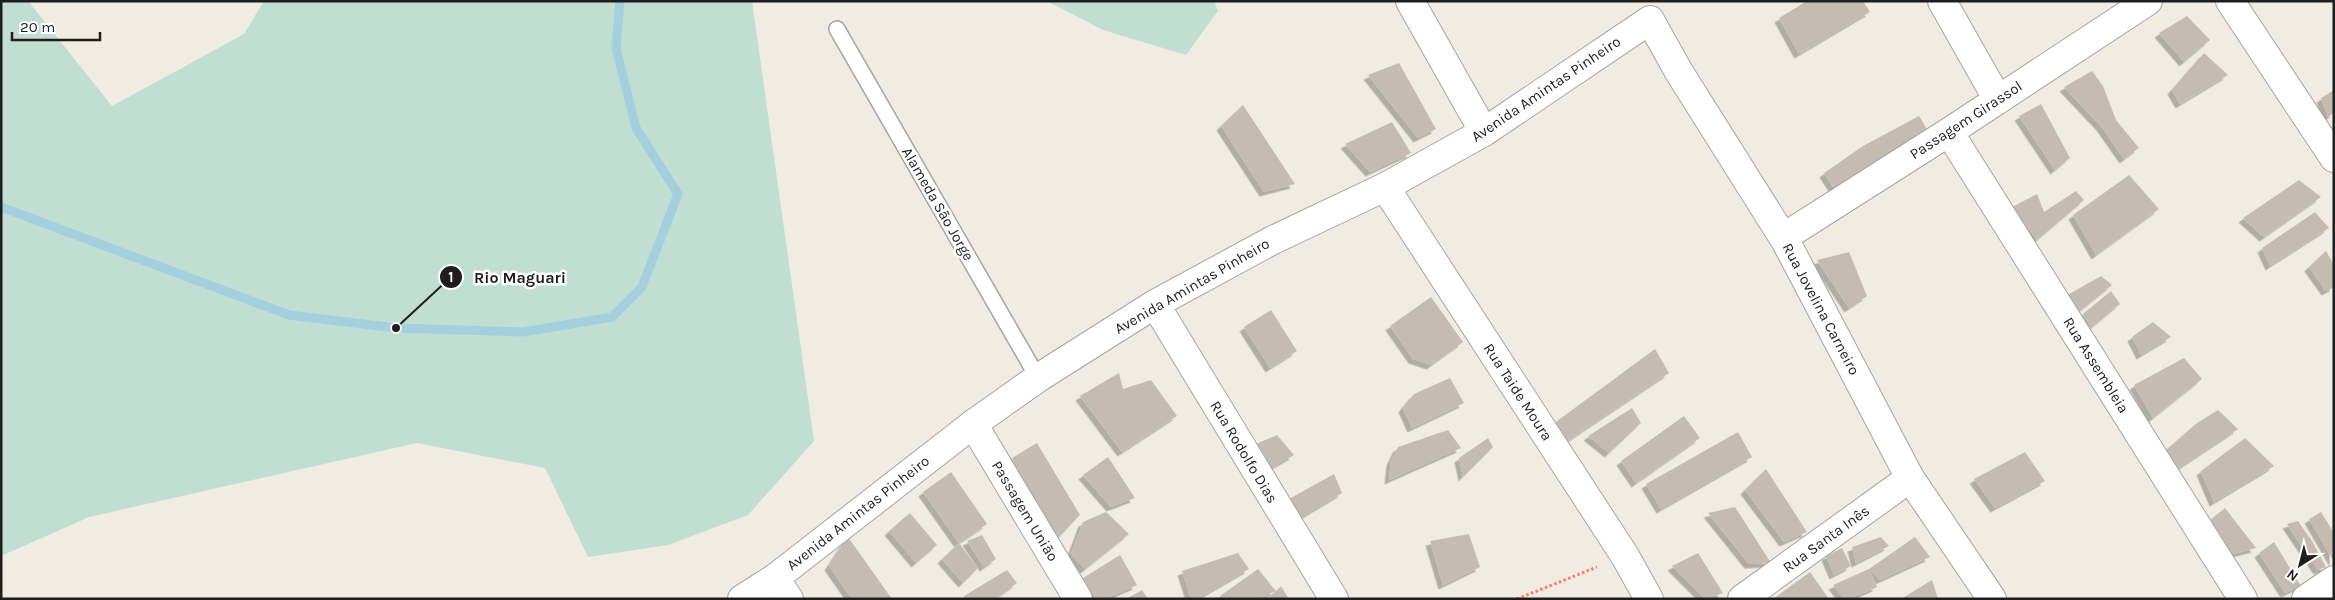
<svg xmlns="http://www.w3.org/2000/svg" width="2335" height="600" font-family="Karla,sans-serif">
	<defs>
		<filter id="shadow"><feDropShadow dx="-4.5" dy="4.5" stdDeviation="0" flood-color="#0004"/></filter>
	</defs>
	<rect width="100%" height="100%" fill="#f0ece4"/>
	<path fill="#c0ded2" d="M1 1H28L112 106 244 34 264 1H752L814 441 748 515 668 545 588 557 545 468 417 443 89 517 1 556Z
		M1047 1H1214L1218 11 1186 55 1103 30Z"/>
	<g fill="none" stroke-linecap="round" stroke-linejoin="round">
		<path stroke="#a3cfdf" stroke-width="9" d="M1 207 289 315 396 328 523 332 612 317 642 287 678 194 636 128 616 48 620 1"/>
	</g>
	<path fill="#c4bcb3" filter="url(#shadow)" d="M1807 1H1863L1870 12 1799 54 1779 18Z
		M2187 16 2210 40 2184 62 2159 33Z
		M2204 53 2228 75 2180 104 2172 90Z
		M1399 63 1436 129 1418 138 1368 75Z
		M2092 71 2103 86 2116 120 2139 148 2124 159 2101 126 2064 87Z
		M2334 90V113L2328 117 2321 98Z
		M2041 104 2070 158 2055 170 2019 116Z
		M1243 105 1295 184 1264 192 1221 126Z
		M1919 116 1931 136 1837 193 1824 173 1863 146Z
		M1392 122 1411 153 1370 172 1345 144Z
		M2129 175 2159 209 2096 255 2073 215Z
		M2299 180 2321 197 2264 237 2243 218Z
		M2076 191 2084 200 2037 240 2012 207 2037 194 2044 212Z
		M2315 212 2329 228 2270 266 2262 248Z
		M2326 251 2334 265V287L2326 291 2309 267Z
		M1849 252 1867 296 1849 308 1817 260Z
		M2101 276 2112 285 2077 313 2064 297Z
		M2111 291 2120 304 2091 328 2083 314Z
		M1431 297 1463 342 1431 365 1413 359 1390 326Z
		M1271 310 1297 351 1270 368 1244 327Z
		M2153 322 2171 337 2141 355 2132 337Z
		M1655 349 1669 373 1563 444 1553 424Z
		M2184 358 2202 379 2153 418 2134 385Z
		M1119 373 1123 389 1151 380 1177 416 1122 452 1080 396Z
		M1450 378 1464 403 1412 428 1403 408 1414 394Z
		M1632 408 1641 423 1609 453 1588 436Z
		M2218 410 2238 429 2176 470 2166 450 2197 423Z
		M1684 416 1700 438 1636 483 1621 461Z
		M1448 430 1461 448 1389 480 1391 461 1398 447Z
		M1738 432 1752 457 1661 509 1646 484Z
		M1277 435 1294 455 1266 471 1251 446Z
		M1488 438 1493 447 1463 477 1459 458Z
		M2245 438 2274 466 2214 502 2201 471Z
		M1037 443 1080 515 1058 538 1012 458Z
		M2025 452 2045 481 1995 508 1974 479Z
		M1108 457 1135 498 1111 507 1083 475Z
		M1766 469 1807 532 1784 542 1745 490Z
		M951 472 987 524 959 543 978 568 963 583 942 559 959 543 923 492Z
		M1334 474 1342 493 1302 517 1289 499Z
		M1735 507 1771 563 1749 564 1708 513Z
		M2225 508 2256 548 2229 555 2209 521Z
		M1106 512 1129 534 1085 569 1071 554 1083 522Z
		M2321 512 2334 533V562L2309 519Z
		M910 513 937 545 916 563 889 531Z
		M2298 521 2312 541 2326 567 2318 570 2287 524Z
		M1469 534 1480 567 1443 585 1430 541Z
		M982 535 996 559 984 567 967 541Z
		M848 537 892 599H852L829 566Z
		M1881 537 1889 546 1856 563 1852 547Z
		M1915 537 1930 557 1880 580 1869 569Z
		M2274 542 2301 586 2285 593 2259 553Z
		M1842 548 1851 566 1834 575 1826 556Z
		M1238 553 1249 569 1197 599H1191L1182 571Z
		M1698 553 1723 593 1705 599 1672 566Z
		M1120 555 1137 585 1105 599H1096L1083 578Z
		M1258 569 1276 591 1281 586 1289 599H1266L1276 591 1258 599H1223L1220 596Z
		M1869 569 1877 587 1849 599H1844L1833 585Z
		M1007 570 1017 583 995 599H965L964 596Z
		M1810 572 1829 599H1773Z
		M1932 580 1938 599H1901Z
		M1142 590 1148 599H1126Z"/>
	<g fill="none" stroke-linecap="round" stroke-linejoin="round">
		<defs>
			<path id="service" d="M837 29 1038 378"/>
			<path id="minor" d="M1410 1 1484 132
				M1942 1 1998 100
				M2230 1 2334 158
				M1949 132 2243 599
				M1385 187 1625 556 1649 599
				M1784 237 1949 132 2148 1
				M1155 304 1334 599
				M973 424 1078 599
				M775 578 789 599
				M1742 599 1910 478
				M2306 599 2334 580"/>
			<path id="tertiary" d="M1650 20 1679 72 1786 242 1910 478 1992 599
				M742 599 775 578 973 424 1038 378 1155 304 1273 240 1385 187 1484 132 1650 20"/>
		</defs>
		<use href="#service" stroke="#a5a5a5" stroke-width="18"/>
		<use href="#minor" stroke="#a5a5a5" stroke-width="30"/>
		<use href="#tertiary" stroke="#a5a5a5" stroke-width="30"/>
		<path stroke="#fe7c67" stroke-width="3" stroke-dasharray="2.5 2.5" stroke-linecap="butt" d="M1517 599 1597 567"/>
		<use href="#service" stroke="#fff" stroke-width="15"/>
		<use href="#minor" stroke="#fff" stroke-width="28"/>
		<use href="#tertiary" stroke="#fff" stroke-width="28"/>
	</g>
	<g text-anchor="middle" dominant-baseline="central" stroke-width="5" stroke-linejoin="round" paint-order="stroke">
		<g font-size="15" fill="#1e1e1e" stroke="#fff">
			<text transform="translate(1546 89) rotate(-34)">Avenida Amintas Pinheiro</text>
			<text transform="translate(1966 120) rotate(-33)">Passagem Girassol</text>
			<text transform="translate(938 204) rotate(60)">Alameda São Jorge</text>
			<text transform="translate(1192 286) rotate(-30)">Avenida Amintas Pinheiro</text>
			<text transform="translate(1821 309) rotate(62)">Rua Jovelina Carneiro</text>
			<text transform="translate(2096 365) rotate(58)">Rua Assembleia</text>
			<text transform="translate(1518 392) rotate(57)">Rua Taide Moura</text>
			<text transform="translate(1244 452) rotate(59)">Rua Rodolfo Dias</text>
			<text transform="translate(1025 511) rotate(59)">Passagem União</text>
			<text transform="translate(858 513) rotate(-38)">Avenida Amintas Pinheiro</text>
			<text transform="translate(1826 539) rotate(-36)">Rua Santa Inês</text>
		</g>
	</g>
	<path fill="none" stroke="#1e1e1e" stroke-width="2" d="M396 328L451 277"/>
	<g fill="#1e1e1e" stroke="#fff" stroke-width="2">
		<circle cx="396" cy="328" r="5"/>
		<circle cx="451" cy="277" r="12"/>
	</g>
	<g font-size="15" text-anchor="middle" font-weight="bold" fill="#fff">
		<text x="451" y="282">1</text>
	</g>
	<g font-size="16" text-anchor="middle" font-weight="bold" fill="#1e1e1e" stroke="#fff" stroke-width="5" stroke-linejoin="round" paint-order="stroke">
		<text x="520" y="283">Rio Maguari</text>
	</g>
	<rect width="2335" height="600" fill="none" stroke="#1e1e1e" stroke-width="5"/>
	<g transform="translate(2300 565) rotate(216)" stroke="#ffffff" stroke-width="4" paint-order="stroke">
	<path d="M0-4L9 19L0 12L-9 19Z" fill="#1e1e1e"/>
	<text y="-8" font-size="14" font-weight="bold" text-anchor="middle" fill="#1e1e1e">N</text>
	</g>
	<path d="M12 32v8h88v-8" fill="none" stroke="#1e1e1e" stroke-width="2.5"/>
	<text x="20" y="32" font-size="15" fill="#1e1e1e" stroke="#ffffff" stroke-width="4" paint-order="stroke">20 m</text>
</svg>
